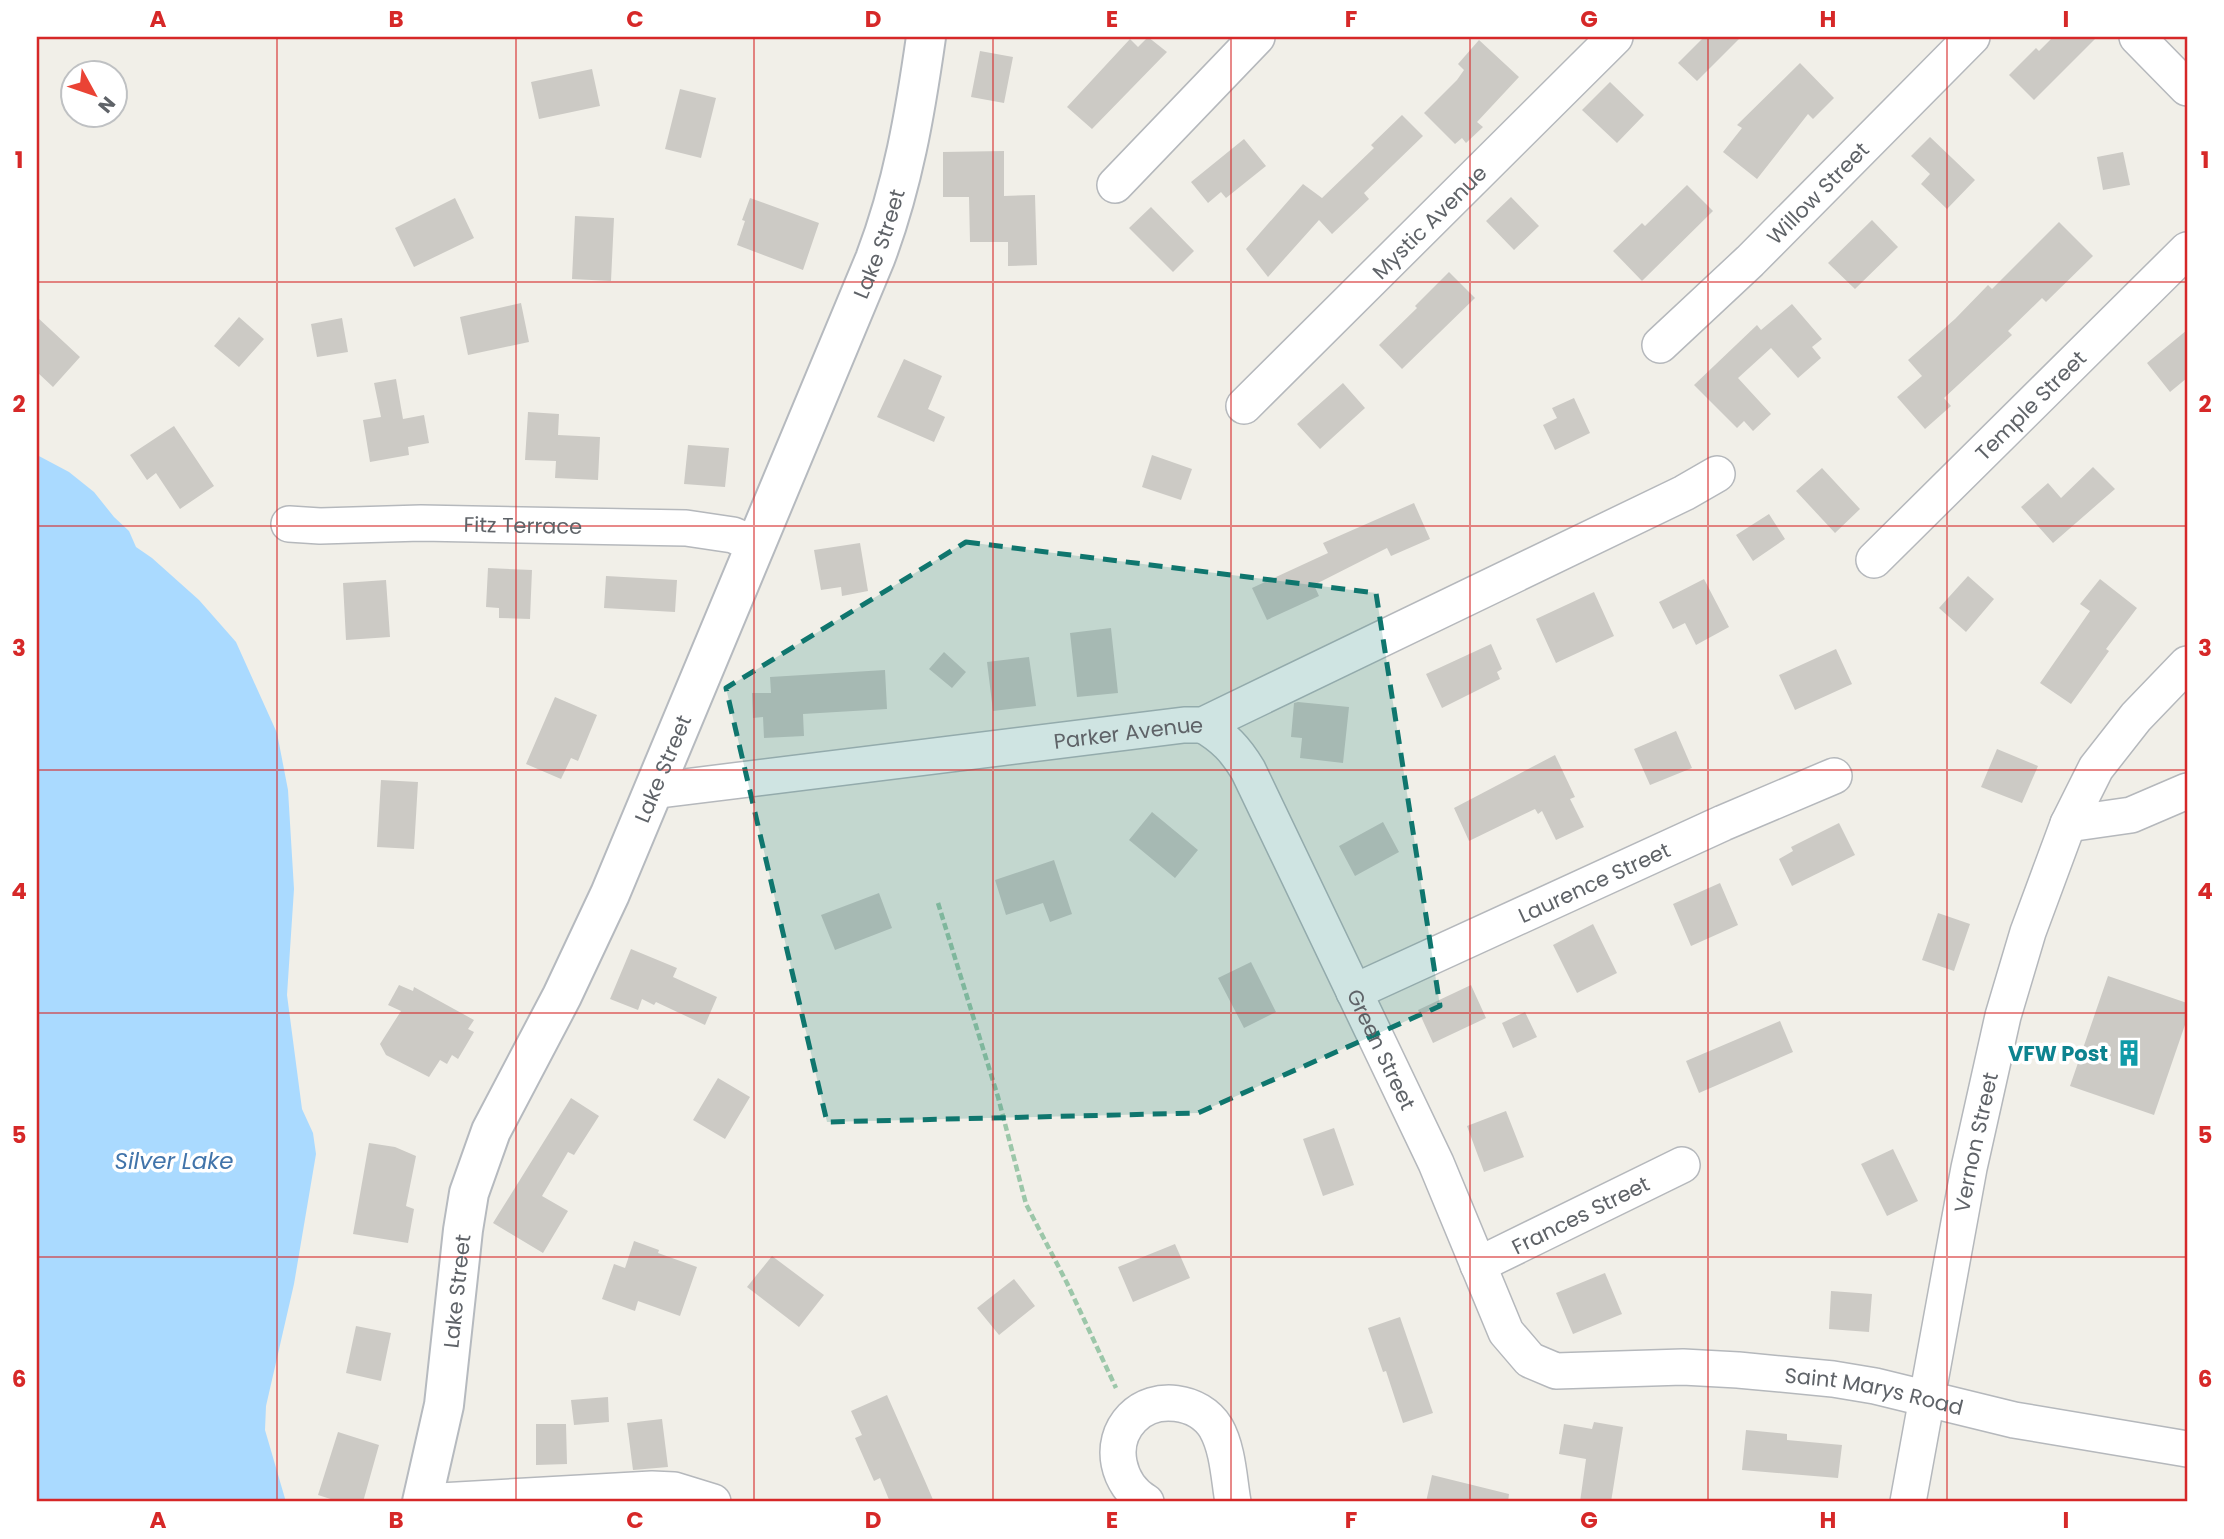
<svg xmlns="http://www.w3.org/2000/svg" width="2224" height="1539" font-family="Poppins,sans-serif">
	<rect width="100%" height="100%" fill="#f1efe8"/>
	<path fill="#aadaff" d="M37 455 69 472 94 492 114 517 129 531 136 547 152 558 199 600 236 642 277 733 288 790 294 889 287 995 302 1109 313 1133 316 1154 294 1284 266 1406 265 1430 286 1502H37Z"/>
	<path fill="#cccac5" d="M1148 37 1167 52 1092 129 1067 107 1130 39 1138 47Z
		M1704 37H1741L1697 81 1678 63Z
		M2053 37H2097L2034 100 2009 75 2036 48 2039 51Z
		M1479 40 1519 77 1477 122 1483 127 1466 143 1462 138 1455 144 1424 113 1457 80 1464 70 1458 64Z
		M980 51 1013 57 1004 103 971 97Z
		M1800 63 1834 98 1813 119 1808 114 1757 179 1723 152 1742 128 1737 125Z
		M592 69 600 106 539 119 531 82Z
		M1610 82 1644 115 1617 143 1582 110Z
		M680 89 716 98 701 158 665 149Z
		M1402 115 1423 136 1364 193 1369 199 1332 234 1319 220 1268 277 1246 249 1303 184 1322 198 1374 148 1371 145Z
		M1930 137 1975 180 1947 209 1921 184 1930 174 1911 156Z
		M1244 139 1266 166 1226 198 1221 192 1208 203 1191 182Z
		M1004 151V196L1035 195 1037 265 1008 266V242H970L969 197H943V152Z
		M2123 152 2130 185 2103 190 2097 157Z
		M1687 185 1713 211 1642 281 1613 251 1642 223 1645 226Z
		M1511 197 1539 226 1514 250 1486 221Z
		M455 198 474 238 414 267 395 228Z
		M750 198 819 223 803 270 737 245 745 221 742 220Z
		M1151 207 1194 251 1173 272 1129 228Z
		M575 216 614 218 611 281 572 279Z
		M1872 220 1898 247 1855 289 1828 263Z
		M2059 222 2093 256 2046 302 2042 298 2008 331 2012 335 1944 398 1951 406 1925 429 1897 397 1922 376 1908 360 1955 319 1988 285 1992 289Z
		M1449 272 1475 298 1402 369 1379 345 1417 308 1415 306Z
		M521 303 529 342 468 355 460 317Z
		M1792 304 1822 339 1812 347 1821 358 1798 378 1771 348 1738 378 1771 414 1753 431 1744 421 1737 428 1694 385 1757 325 1761 330Z
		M37 317 80 357 53 387 37 372Z
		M239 317 264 339 239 367 214 346Z
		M342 318 348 352 317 357 311 324Z
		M2187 330V378L2170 392 2147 363Z
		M904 359 942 376 928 409 945 417 934 442 877 417Z
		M396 379 403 419 424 415 429 443 408 447 409 455 370 462 363 420 381 417 374 383Z
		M1343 383 1365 408 1320 449 1297 424Z
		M1574 398 1590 433 1555 450 1543 425 1557 418 1552 408Z
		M528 412 559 414 558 435 600 437 598 480 555 478 556 461 525 460Z
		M174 426 214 486 180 509 156 473 147 480 130 455Z
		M688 445 729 448 725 487 684 484Z
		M1152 455 1192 469 1181 500 1142 487Z
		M2093 467 2115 489 2053 543 2021 507 2048 483 2061 498Z
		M1822 468 1860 509 1835 533 1796 491Z
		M1414 503 1430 539 1391 556 1387 548 1314 585 1319 596 1267 620 1252 588 1328 553 1323 543Z
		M1769 514 1785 539 1753 561 1736 535Z
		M860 543 868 591 842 596 841 587 821 590 814 550Z
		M488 568 532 570 530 619 499 618V608L486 607Z
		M606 576 677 580 675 612 604 608Z
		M1968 576 1994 599 1966 632 1939 608Z
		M1704 579 1729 627 1696 645 1685 623 1673 629 1659 602Z
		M2100 579 2137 608 2106 649 2109 651 2071 704 2040 683 2090 611 2080 604Z
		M386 580 390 637 346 640 343 583Z
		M1594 592 1614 636 1556 663 1536 619Z
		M1111 628 1118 693 1077 697 1070 633Z
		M1491 644 1502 669 1497 672 1500 679 1442 708 1426 674Z
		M1836 649 1852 684 1795 710 1779 675Z
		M944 652 966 672 952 688 929 669Z
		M1029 657 1036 706 993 711 987 662Z
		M885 670 887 709 803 714 804 736 764 738 763 717 753 718 752 693H771L770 677Z
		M555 697 597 715 578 761 571 758 561 779 526 764Z
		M1298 702 1349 707 1343 763 1300 758 1302 738 1291 737 1294 703Z
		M1676 731 1692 768 1650 785 1634 749Z
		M1997 749 2038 766 2022 803 1981 787Z
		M1555 755 1575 797 1570 799 1584 827 1556 840 1542 811 1538 814 1535 809 1469 841 1454 808Z
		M381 780 418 782 414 849 377 847Z
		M1152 812 1198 850 1175 878 1129 840Z
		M1383 822 1399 852 1355 876 1339 846Z
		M1839 823 1855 855 1792 886 1779 859 1793 851 1791 847Z
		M1054 860 1072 914 1050 922 1043 903 1006 915 995 880Z
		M1720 883 1738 925 1691 946 1673 904Z
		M879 893 892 928 835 950 821 915Z
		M1938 913 1970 924 1954 971 1922 960Z
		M1593 924 1617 973 1577 993 1553 945Z
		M631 949 677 968 673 977 717 997 705 1025 656 1002 654 1005 642 999 638 1010 610 999Z
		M1251 962 1276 1012 1244 1028 1218 978Z
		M2108 976 2187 1003V1019L2154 1115 2070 1086Z
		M399 985 413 991 414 987 474 1020 468 1029 474 1032 458 1059 452 1055 447 1064 440 1060 429 1077 386 1055 380 1044 401 1011 388 1005Z
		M1471 985 1486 1018 1433 1043 1418 1010Z
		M1525 1012 1537 1037 1513 1048 1502 1023Z
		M1780 1021 1793 1052 1699 1093 1686 1061Z
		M718 1078 750 1097 725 1139 693 1120Z
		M571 1098 599 1116 574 1155 568 1152 542 1196 568 1211 543 1253 493 1223Z
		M1506 1111 1524 1157 1484 1172 1467 1126Z
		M1334 1128 1354 1185 1323 1196 1303 1139Z
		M369 1143 395 1147 416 1156 406 1206 414 1209 408 1243 353 1234Z
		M1893 1149 1918 1201 1887 1216 1861 1164Z
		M634 1241 659 1250 658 1253 697 1267 680 1316 638 1301 635 1311 602 1299 614 1264 625 1268Z
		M1175 1244 1190 1278 1133 1302 1118 1267Z
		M772 1256 824 1295 799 1327 747 1287Z
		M1605 1273 1622 1314 1573 1334 1556 1293Z
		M1014 1279 1035 1306 999 1335 977 1308Z
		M1831 1291 1872 1294 1869 1332 1829 1329Z
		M1400 1317 1433 1413 1403 1423 1386 1371 1383 1372 1368 1328Z
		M356 1326 391 1333 381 1381 346 1373Z
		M887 1395 925 1481 934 1502H890L880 1478 874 1481 855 1438 862 1435 851 1411Z
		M608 1397 609 1422 574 1425 571 1400Z
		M662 1419 668 1467 633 1470 627 1423Z
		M1594 1422 1623 1427 1611 1502H1580L1586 1459 1559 1454 1564 1424 1592 1429Z
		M536 1424H566L567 1464 536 1465Z
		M1746 1430 1787 1434V1440L1842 1445 1838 1478 1742 1470Z
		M338 1432 379 1445 363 1502H340L318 1495Z
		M1432 1475 1509 1494 1508 1502H1426Z"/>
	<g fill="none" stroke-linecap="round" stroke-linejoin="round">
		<defs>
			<g id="street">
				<path d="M2137 37 2187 88"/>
				<path d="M1115 185 1257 37"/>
				<path id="s1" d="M1660 345 1750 261 1972 37"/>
				<path id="s2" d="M1244 406 1615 37"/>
				<path id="s3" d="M289 524 320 526 421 523 686 528 733 535 756 545"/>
				<path id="s4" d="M1874 560 2187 250"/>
				<path id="s5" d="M1203 725C1224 737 1236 750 1248 770L1436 1163 1506 1332 1530 1360 1556 1371 1683 1367 1738 1370 1833 1379 1875 1386 2014 1420 2187 1449"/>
				<path id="s6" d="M652 791 1184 725H1203L1684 493 1717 474"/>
				<path d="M2068 824 2131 815 2187 791"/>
				<path id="s7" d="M1354 992 1723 823 1834 776"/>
				<path id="s8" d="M1478 1265 1682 1165"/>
				<path d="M422 1502 652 1489 674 1490 713 1502"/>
				<path d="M1146 1502C1118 1485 1107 1444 1132 1418 1155 1394 1199 1400 1216 1428 1228 1449 1229 1479 1233 1502"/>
				<path id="s9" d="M1908 1502 1969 1168 2003 1016 2028 932 2068 824 2096 768 2136 717 2187 664"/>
			</g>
			<g id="secondary">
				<path id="s10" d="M422 1502 444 1405 463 1230 469 1193 491 1131 562 996 610 894 875 259C903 185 915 114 926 37"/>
			</g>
		</defs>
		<use href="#street" stroke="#b5b8bc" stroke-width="38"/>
		<use href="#secondary" stroke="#b6babf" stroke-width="42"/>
		<path stroke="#9cc7a9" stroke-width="4.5" stroke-dasharray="7 3.5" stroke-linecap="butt" d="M938 903 998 1097 1026 1204 1067 1283 1116 1388"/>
		<use href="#street" stroke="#fff" stroke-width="35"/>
		<use href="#secondary" stroke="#fff" stroke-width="38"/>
	</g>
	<path fill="#0f766e" fill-opacity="0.2" stroke="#0f766e" stroke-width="5" stroke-dasharray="14 9" stroke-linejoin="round" d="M966 542 1376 593 1440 1006 1198 1113 827 1122 726 688Z"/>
	<path fill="none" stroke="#d62828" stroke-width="2" stroke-opacity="0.55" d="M277 37V1502M516 37V1502M754 37V1502M993 37V1502M1231 37V1502M1470 37V1502M1708 37V1502M1947 37V1502M37 282H2187M37 526H2187M37 770H2187M37 1013H2187M37 1257H2187"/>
	<defs>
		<symbol id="building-bare" viewBox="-9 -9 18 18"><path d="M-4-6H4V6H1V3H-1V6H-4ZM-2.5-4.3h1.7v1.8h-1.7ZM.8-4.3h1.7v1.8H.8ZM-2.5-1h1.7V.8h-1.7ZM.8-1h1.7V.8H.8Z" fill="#0f9aa8" stroke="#fff" stroke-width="2.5" paint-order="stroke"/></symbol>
	</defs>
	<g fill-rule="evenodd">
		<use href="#building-bare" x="2110" y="1034" width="38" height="38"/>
	</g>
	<g text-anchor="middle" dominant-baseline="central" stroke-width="7" stroke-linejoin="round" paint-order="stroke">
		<g font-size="21" fill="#5f6368" stroke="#fff">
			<text stroke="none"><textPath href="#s1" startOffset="219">Willow Street</textPath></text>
			<text stroke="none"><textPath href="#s2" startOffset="261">Mystic Avenue</textPath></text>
			<text stroke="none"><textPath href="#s10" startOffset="1348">Lake Street</textPath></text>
			<text stroke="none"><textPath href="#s4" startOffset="220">Temple Street</textPath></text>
			<text stroke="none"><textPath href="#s3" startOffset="234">Fitz Terrace</textPath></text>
			<text stroke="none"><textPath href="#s6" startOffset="480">Parker Avenue</textPath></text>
			<text stroke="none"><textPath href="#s10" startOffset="780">Lake Street</textPath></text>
			<text stroke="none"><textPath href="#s7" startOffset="264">Laurence Street</textPath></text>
			<text stroke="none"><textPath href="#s5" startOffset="374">Green Street</textPath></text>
			<text stroke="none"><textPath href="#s9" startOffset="366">Vernon Street</textPath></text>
			<text stroke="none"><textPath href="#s8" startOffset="114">Frances Street</textPath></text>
			<text stroke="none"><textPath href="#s10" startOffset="214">Lake Street</textPath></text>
			<text stroke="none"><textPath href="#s5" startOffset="1068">Saint Marys Road</textPath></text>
		</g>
		<g font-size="21" font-weight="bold" fill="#0d838f" stroke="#fff" text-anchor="end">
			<text x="2108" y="1053">VFW Post</text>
		</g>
		<g font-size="23" font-style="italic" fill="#4174aa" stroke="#fff">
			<text x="174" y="1161">Silver Lake</text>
		</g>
	</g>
	<rect width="2224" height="1539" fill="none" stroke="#ffffff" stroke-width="77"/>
	<g transform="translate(94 94) rotate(130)"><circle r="33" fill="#ffffff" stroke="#bfc1c3" stroke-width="2"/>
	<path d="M0-5L12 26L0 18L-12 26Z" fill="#ea4335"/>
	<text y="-10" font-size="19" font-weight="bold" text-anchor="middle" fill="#5f6368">N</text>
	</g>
	<rect x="38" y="38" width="2148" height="1462" fill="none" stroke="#d62828" stroke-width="2.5"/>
	<g font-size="23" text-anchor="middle" font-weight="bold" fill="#d62828">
		<text x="158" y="27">A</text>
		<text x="396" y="27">B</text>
		<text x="635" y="27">C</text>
		<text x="873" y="27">D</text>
		<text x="1112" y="27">E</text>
		<text x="1351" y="27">F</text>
		<text x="1589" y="27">G</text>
		<text x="1828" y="27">H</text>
		<text x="2066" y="27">I</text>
		<text x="19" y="168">1</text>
		<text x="2205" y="168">1</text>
		<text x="19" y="412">2</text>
		<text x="2205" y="412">2</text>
		<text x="19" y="656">3</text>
		<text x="2205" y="656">3</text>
		<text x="19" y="899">4</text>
		<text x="2205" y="899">4</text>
		<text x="19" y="1143">5</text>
		<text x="2205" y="1143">5</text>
		<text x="19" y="1387">6</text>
		<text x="2205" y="1387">6</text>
		<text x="158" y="1528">A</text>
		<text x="396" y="1528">B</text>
		<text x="635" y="1528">C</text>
		<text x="873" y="1528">D</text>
		<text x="1112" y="1528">E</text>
		<text x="1351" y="1528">F</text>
		<text x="1589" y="1528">G</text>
		<text x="1828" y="1528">H</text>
		<text x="2066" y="1528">I</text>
	</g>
</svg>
